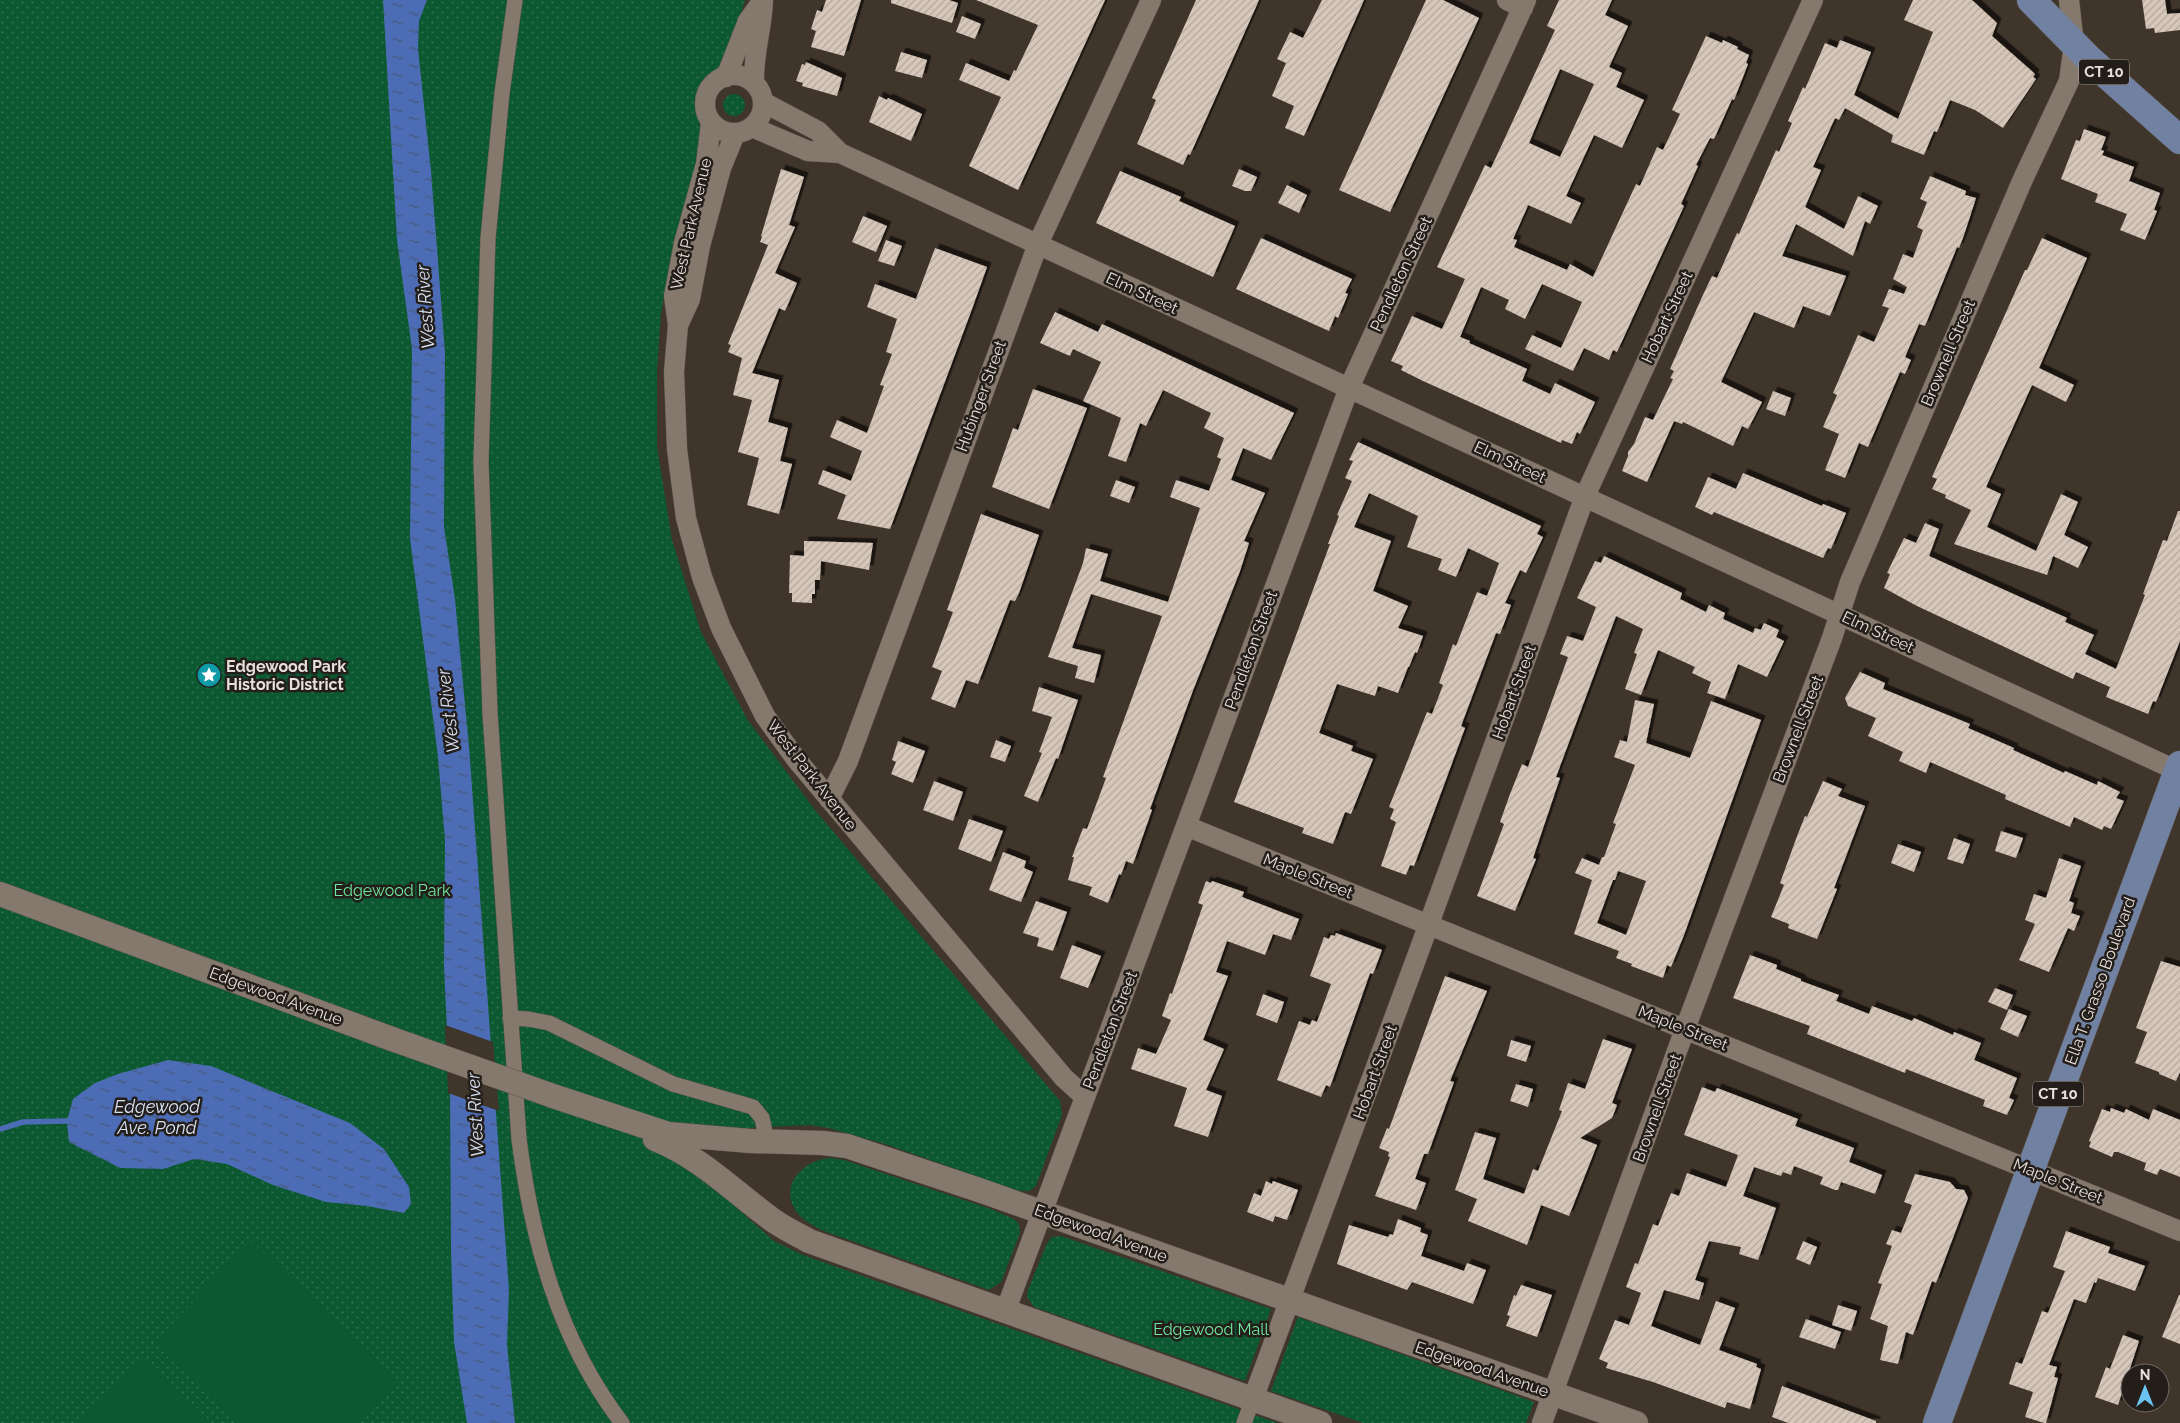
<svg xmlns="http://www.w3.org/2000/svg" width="2180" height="1423" font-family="Raleway,sans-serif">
	<defs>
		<pattern id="park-dots" width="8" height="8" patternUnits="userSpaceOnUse" patternTransform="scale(1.25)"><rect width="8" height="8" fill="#0b5831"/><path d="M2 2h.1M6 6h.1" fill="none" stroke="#2f704e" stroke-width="1.8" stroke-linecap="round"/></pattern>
		<pattern id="water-ripples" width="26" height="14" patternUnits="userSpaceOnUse" patternTransform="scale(1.25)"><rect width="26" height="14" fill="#4c6cb5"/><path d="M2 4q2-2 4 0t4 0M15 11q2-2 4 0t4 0" fill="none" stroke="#48587b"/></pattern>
		<pattern id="building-hatch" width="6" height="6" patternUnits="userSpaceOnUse" patternTransform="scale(1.25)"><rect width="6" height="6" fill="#d6c7ba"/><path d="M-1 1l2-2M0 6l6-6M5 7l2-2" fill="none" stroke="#b2a69c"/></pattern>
		<filter id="shadow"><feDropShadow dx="4.5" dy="-4.5" stdDeviation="0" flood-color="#0009"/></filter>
	</defs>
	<rect width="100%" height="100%" fill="#40352a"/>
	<path fill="url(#park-dots)" d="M0 0H745L728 56 715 73 705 81 699 91 698 112 702 145 667 280 661 313 657 370V447L672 540 701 632 747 719 815 810 1060 1101 1062 1115 1036 1186 1029 1191H1019L885 1144 828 1128 810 1125 725 1129 706 1127 689 1169 712 1186 774 1241 803 1255 1278 1423H0Z
		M723 105a11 11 0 1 1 22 0a11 11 0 1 1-22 0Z
		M830 1158 844 1160 991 1209 1014 1219 1019 1224 1020 1233 1001 1282 989 1290 821 1230C815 1226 806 1222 801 1217 775 1191 800 1160 830 1158Z
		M1061 1236 1271 1309 1245 1381 1034 1307 1027 1297 1028 1290 1047 1243 1052 1237Z
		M1298 1317 1534 1402 1526 1423H1363L1271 1391Z"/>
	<path fill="#0b5831" d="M251 1241 399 1382 359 1423H238L154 1343Z
		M143 1358 211 1423H80Z"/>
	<path fill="url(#water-ripples)" d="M383 0H427L419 21 418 49 431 171 445 352 444 527 455 599 469 747 509 1290 507 1345 515 1423H467L454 1342 451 1251 450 1096 444 966 445 840 438 757 410 538 412 349 397 240Z
		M168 1060 211 1066 350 1123 384 1149 409 1187 411 1204 404 1213 367 1206 326 1202 273 1185 227 1164 194 1159 163 1169 120 1168 69 1142 67 1121 73 1099 95 1083 118 1074Z"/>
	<path fill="#40352a" d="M445 1025 493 1042 499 1111 448 1093Z"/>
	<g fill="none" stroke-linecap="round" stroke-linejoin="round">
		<path stroke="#4c6cb5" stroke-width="5.5" d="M0 1129 23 1122 67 1121"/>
	</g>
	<path fill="url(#building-hatch)" fill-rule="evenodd" filter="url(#shadow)" d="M826 0H861L844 56 811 47 816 31 811 29 817 10 822 12Z
		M891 0H949L958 3 952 23 891 3Z
		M976 0H1105L1018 190 969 166 1001 97 959 80 966 63 1009 81 1014 70 1016 71 1038 25Z
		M1196 0H1259L1190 155 1188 154 1183 165 1137 144 1156 100 1152 98Z
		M1322 0H1364L1304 136 1285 128 1294 106 1272 96 1286 63 1277 59 1290 32 1303 38Z
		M1426 0H1443L1479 18 1390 212 1339 190Z
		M1559 0H1612L1605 15 1628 26 1609 67 1622 73 1616 87 1644 100 1622 148 1594 135 1566 196 1581 203 1571 224 1528 205 1526 210 1513 239 1517 240 1514 247 1567 270 1570 264 1593 277 1636 184 1640 186 1657 147 1663 150 1680 114 1672 110 1706 36 1722 43 1723 40 1738 47 1737 49 1749 55 1746 63 1748 64 1734 100 1732 99 1714 139 1710 138 1696 165 1698 166 1681 204 1684 206 1617 352 1613 350 1609 360 1584 348 1573 371 1525 349 1532 335 1561 348 1582 302 1542 284 1525 319 1505 309 1509 300 1481 287 1460 337 1470 341 1469 343 1527 369 1522 381 1550 394 1555 383 1595 402 1580 434 1577 432 1572 444 1562 440 1561 443 1423 381 1401 370 1403 366 1391 361 1412 316 1442 329 1465 279 1437 267 1485 165 1491 168 1555 30 1547 26ZM1560 69 1594 84 1560 157 1529 143Z
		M1913 0H1972L1997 23 1992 36 2035 74 2033 77 2036 79 2003 128 1975 110 1950 100 1937 132 1934 131 1924 155 1891 142 1893 135 1845 108 1839 120 1835 118 1813 167 1821 170 1805 207 1844 229 1858 196 1878 206 1870 224 1865 221 1853 256 1796 224 1782 256 1846 276 1830 316 1803 306 1794 328 1754 312 1721 382 1762 402 1748 429 1742 426 1733 446 1683 422 1682 424 1674 421 1647 482 1622 471 1628 456V452L1634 444 1645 417 1653 420 1673 379 1670 378 1674 371 1670 369 1702 297 1712 276 1717 278 1737 233 1739 234 1776 150 1779 152 1792 123 1788 121 1803 87 1805 89 1825 43 1837 48 1840 40 1871 52 1854 95 1898 119 1933 32 1904 20Z
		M2142 0H2165L2167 14 2180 13V30L2155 33 2154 28 2146 29Z
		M962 16 981 24 975 39 956 32Z
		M901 52 927 60 922 78 895 71Z
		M806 62 842 78 837 96 802 86 803 83 796 81 802 64 805 65Z
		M879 96 887 100 888 98 922 114 911 141 869 122Z
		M2084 129 2106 137 2101 150 2104 151 2102 155 2134 167 2129 181 2160 193 2154 210 2157 211 2145 240 2120 230 2127 214 2095 202 2098 194 2061 179 2076 140 2080 141Z
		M781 169 804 177 789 225 795 227 775 273 797 283 785 311 779 308 752 373 779 380 768 422 788 428 780 461 792 464 779 514 747 505 759 458 738 452 752 400 733 395 742 358 728 352 731 345 728 344 768 245 760 242 762 237 761 236Z
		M1239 169 1257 177 1251 191H1245L1232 186Z
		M1120 171 1181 197 1179 201 1235 226 1213 277 1096 223Z
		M1930 176 1966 191 1965 195 1976 198 1964 235 1959 248 1957 247 1925 326 1919 324 1905 357 1911 360 1905 374 1900 372 1868 447 1859 443 1845 478 1825 470 1839 434 1823 427 1837 395 1833 393 1858 335 1874 342 1889 308 1882 306 1889 289 1904 294 1907 287 1893 279 1903 254 1913 258 1923 230 1917 227 1927 202 1920 199Z
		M1287 185 1307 195 1299 213 1278 203Z
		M863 216 887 226 876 252 852 242Z
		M1261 238 1352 279 1345 293 1348 294 1338 318 1335 316 1329 331 1236 289Z
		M2042 238 2087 258 2039 368 2074 385 2066 402 2032 385 1986 487 2001 494 1987 527 2036 551 2061 494 2078 502 2064 535 2088 547 2078 568 2053 556 2047 575 1954 544 1971 510 1945 498 1946 495 1932 489 1937 479 1932 477 2025 270H2027Z
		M886 240 902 246 894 266 878 261Z
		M935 248 987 267 972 309 890 529 837 519 846 495 818 484 823 470 851 481 862 451 830 437 837 420 867 433 884 386 880 385 892 354 886 352 897 319 867 307 875 284 916 299Z
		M1055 312 1098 332 1102 324 1294 413 1271 460 1243 448 1231 480 1265 493 1244 541 1249 543 1240 571 1192 693 1150 809 1152 810 1133 864 1126 861 1121 875 1119 874 1108 903 1089 895 1092 887 1068 880 1074 857H1072L1083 828 1087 829 1106 778 1103 777 1162 616 1091 594 1072 648 1101 655 1094 683 1075 678 1078 666 1048 657 1083 563 1086 548 1108 554 1100 581 1168 602 1200 508 1170 497 1176 480 1209 491 1221 459 1217 457 1224 438 1204 428 1211 413 1163 390 1146 426 1140 423 1126 462 1108 456 1121 418 1083 401 1101 362 1073 349 1070 356 1040 343Z
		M1033 389 1087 408 1049 509 992 487 1013 428 1018 430Z
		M1773 391 1791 398 1785 416 1766 409Z
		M1358 442 1541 526 1537 534 1543 537 1526 573 1520 570 1505 603 1511 605 1500 634 1496 633 1461 726 1465 728 1414 866 1410 865 1406 875 1381 866 1396 822 1390 819 1394 809 1389 807 1427 712 1432 714 1443 685 1439 683 1453 644 1456 646 1477 592 1487 596 1499 563 1468 548 1456 577 1438 570 1442 559 1407 547 1418 516 1369 493 1354 527 1391 541 1373 591 1408 606 1398 628 1423 636 1417 653 1415 652 1409 667H1408L1398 693 1378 686 1375 696 1337 684 1319 733 1353 746 1351 751 1373 759 1351 814 1345 812 1333 844 1302 833 1304 828 1234 802 1330 544H1328L1339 516 1337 515 1352 481 1345 478 1353 461 1349 460Z
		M1743 473 1822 506 1823 504 1846 513 1831 549 1828 548 1823 558 1714 512 1712 515 1695 507 1708 477 1736 489Z
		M1116 480 1135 487 1129 503 1110 496Z
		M2178 511H2180V641L2156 702 2153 701 2148 714 2106 697 2110 687 2076 672 2073 679 1917 606 1884 588 1890 574 1887 573 1904 538 1916 543 1925 523 1939 529 1929 556 2067 618 2065 622 2094 635 2085 654 2116 669 2145 595 2143 594 2163 540 2167 541Z
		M981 514 1039 535 1019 593 1015 601 1010 600 978 684 966 680 955 708 931 699 942 671 932 667 953 612 947 610Z
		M804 541 873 543 869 570 821 561 820 580H815V594H812V603L792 602V593H789L790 555 804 556Z
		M1604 556 1682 593 1680 599 1706 612 1709 605 1725 613 1723 619 1753 633 1755 628 1761 630 1764 623 1779 630 1776 637 1784 641 1767 677 1738 664 1725 699 1707 693 1711 682 1692 673 1695 667 1658 650 1641 695 1625 689 1637 654 1634 653 1643 629 1616 616 1556 777 1560 778 1533 858 1536 859 1515 911 1477 896 1504 824 1500 822 1510 794 1522 764 1528 767 1568 657 1560 654 1567 636 1583 641 1596 607 1577 598 1595 561 1601 563Z
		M1860 672 1885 683 1883 689 1970 724 1968 728 2014 748 2013 750 2064 773 2065 771 2097 785 2098 781 2120 792 2116 798 2124 801 2111 829 2104 826 2102 830 2074 817 2070 827 2005 799 2006 795 1930 762 1926 773 1899 761 1903 752 1868 736 1876 718 1848 706 1845 698Z
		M1039 687 1078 700 1058 759 1056 758 1038 802 1024 796 1042 753 1039 752 1052 717 1032 711Z
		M1635 700 1654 704 1646 743 1690 758 1711 701 1761 720 1684 935 1671 967 1667 965 1663 978 1631 966 1632 964 1616 958 1619 951 1574 934 1592 880 1575 873 1582 858 1599 865 1602 857H1604L1616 824 1613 823 1635 765 1614 757 1620 740 1627 742ZM1618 871 1646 881 1626 935 1597 923 1613 880H1615Z
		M996 740 1011 746 1005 762 990 757Z
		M898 741 925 751 913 783 891 774 896 762 892 760Z
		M934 781 963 792 953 821 923 810Z
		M1823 781 1842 789 1838 796 1865 806 1834 888 1837 889 1817 939 1788 928 1789 924 1771 917 1784 885 1780 883 1796 839 1805 816 1807 817Z
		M969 819 1003 831 991 862 958 849Z
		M2001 831 2023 838 2016 858 1995 851Z
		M1954 838 1970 844 1963 864 1947 859Z
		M1898 844 1921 852 1914 872 1891 863Z
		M1003 852 1026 861 1024 868 1033 872 1021 902 989 890Z
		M2059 858 2081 866 2069 901 2074 903 2071 913 2080 916 2074 931 2068 928 2049 972 2019 960 2035 924 2025 920 2034 894 2046 898Z
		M1206 881 1211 883 1212 881 1244 892 1242 897 1299 919 1291 940 1273 934 1265 955 1227 941 1216 972 1228 976 1203 1040 1224 1049 1206 1090 1222 1096 1208 1137 1174 1126 1187 1088 1131 1069 1138 1048 1156 1054 1171 1020 1162 1016 1170 993 1172 994 1203 905 1198 903Z
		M1036 901 1067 912 1053 951 1037 946 1039 938 1023 933Z
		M1336 933 1382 950 1373 974 1370 973 1330 1087 1326 1085 1321 1097 1277 1080 1299 1021 1310 1025 1312 1020 1317 1022 1331 984 1310 976 1324 937 1329 939 1331 935 1335 936Z
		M1072 945 1101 956 1088 988 1060 978Z
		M1750 955 1777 965 1776 969 1801 979V981L1839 995 1836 1001 1869 1014 1872 1006 1912 1021 1914 1018 1953 1035 1954 1032 1981 1043 1974 1060 2017 1078 2009 1098 2014 1100 2007 1115 1983 1106 1985 1100 1906 1069 1905 1073 1807 1034 1810 1026 1733 998Z
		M2161 961 2180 967V1072L2176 1081 2159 1074V1072L2135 1063 2147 1032 2136 1028Z
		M1445 976 1487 991 1450 1081 1454 1082 1428 1154H1424L1415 1179 1426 1183 1416 1210 1375 1196 1390 1157 1388 1156 1389 1152 1379 1148 1387 1128 1389 1129Z
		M1995 988 2013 995 2007 1010 1988 1002Z
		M1263 994 1284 1002 1277 1023 1256 1015Z
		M2009 1009 2027 1016 2018 1037 2000 1029Z
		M1603 1039 1632 1049 1612 1103 1617 1105 1612 1118 1580 1138 1597 1145 1569 1216 1541 1205 1527 1245 1468 1221 1477 1199 1455 1190 1475 1132 1496 1138 1483 1179 1524 1194 1533 1169 1538 1171 1562 1111 1559 1110 1568 1083 1585 1089Z
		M1511 1040 1531 1046 1526 1062 1507 1056Z
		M1516 1084 1533 1089 1528 1107 1510 1101Z
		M1702 1087 1715 1092 1717 1088 1798 1119 1795 1126 1854 1148 1849 1162 1882 1175 1875 1194 1841 1182 1838 1190H1835L1820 1184 1823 1177 1794 1166 1791 1175 1783 1172 1781 1176 1754 1167 1743 1196 1776 1208 1758 1260 1739 1254 1741 1247 1709 1241 1695 1280 1704 1283 1699 1300 1664 1290 1651 1326 1700 1345 1716 1301 1735 1308 1719 1350 1757 1364 1756 1367 1761 1369 1750 1409 1727 1402 1725 1408 1653 1382 1606 1368 1608 1363 1599 1359 1615 1320 1629 1325 1641 1293 1626 1287 1635 1263 1638 1264 1653 1224 1658 1226 1671 1193 1679 1196 1687 1173 1726 1187 1738 1155 1684 1135Z
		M2111 1108 2124 1113 2126 1109 2149 1120 2153 1109 2180 1120V1177L2160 1169 2157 1175 2144 1170 2146 1163 2118 1152H2114L2112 1157 2089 1147 2091 1142 2089 1141 2102 1109 2110 1112Z
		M1915 1174 1950 1182 1956 1189 1964 1190 1968 1198 1936 1283 1932 1281 1913 1335 1906 1332 1898 1364 1880 1360 1888 1326 1870 1319 1882 1284 1878 1283 1892 1246 1886 1244 1892 1230 1901 1233 1912 1205 1904 1202Z
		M1266 1181 1272 1184 1273 1181 1298 1190 1287 1220 1275 1216 1273 1222 1247 1212 1254 1193 1261 1196Z
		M1398 1219 1421 1228 1420 1232 1428 1235 1421 1256 1464 1271 1467 1263 1486 1270 1473 1304 1412 1282 1407 1290 1337 1264 1349 1225 1388 1237 1390 1234 1393 1235Z
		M2066 1231 2110 1247 2108 1253 2145 1266 2135 1291 2098 1278 2096 1283 2094 1282 2086 1303 2074 1299 2049 1365 2057 1367 2054 1377 2058 1378 2046 1423H2044L2025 1417 2033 1392 2009 1384 2016 1362 2022 1364 2042 1311 2048 1313 2058 1288 2065 1271 2053 1267Z
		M1803 1241 1817 1247 1810 1265 1796 1259Z
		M1521 1285 1552 1295 1537 1337 1506 1326 1510 1316 1507 1315 1514 1295 1516 1296Z
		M2179 1295H2180V1344L2162 1337Z
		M1838 1305 1857 1311 1851 1331 1832 1325Z
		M1806 1319 1841 1332 1835 1349 1799 1337Z
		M2123 1335 2139 1341 2118 1405 2095 1397 2106 1367 2110 1369Z
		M1782 1386 1876 1421V1423H1788L1772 1417Z"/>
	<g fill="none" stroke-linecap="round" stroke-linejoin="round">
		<defs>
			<path id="pedestrian" d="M515 0 502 93 488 238 481 462 490 713 519 1139C532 1241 559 1341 622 1423
				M510 1018 528 1019 549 1023 673 1084 753 1107 762 1118 767 1142
				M1244 1423 1253 1399"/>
			<path id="minor" d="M1507 0 1523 8
				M705 104a29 29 0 1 1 58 0a29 29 0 1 1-58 0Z
				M726 77 748 21 763 0
				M754 83C753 54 762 29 763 1
				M763 102 818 131 840 153 2180 772
				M711 123 706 164 684 243 674 296 678 325 674 372 677 449 686 518 702 577 721 628 765 716 796 759 1064 1078 1084 1096
				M752 127 808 151 840 153
				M678 325 690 299 700 246 721 168 735 134
				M829 799 848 761 1038 244 1151 0
				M1186 826 2180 1231
				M1005 1312 1349 388 1526 0
				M1253 1399 1419 951 1585 496 1813 0
				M1542 1423 1685 1029 1832 638 1850 582 2023 179 2069 81 2074 44 2069 0"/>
			<path id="tertiary" d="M0 894 392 1039
				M553 1096 668 1134 750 1141 823 1143 847 1146 979 1190 1636 1423
				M655 1139C698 1156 730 1188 766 1215 779 1226 795 1233 809 1241L1320 1423"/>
			<path id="primary" d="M2031 0 2089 59 2180 140
				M1937 1423 2180 765"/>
		</defs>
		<use href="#pedestrian" stroke="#5d534a" stroke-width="16"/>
		<use href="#minor" stroke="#5d534a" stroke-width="21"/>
		<use href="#tertiary" stroke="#5d534a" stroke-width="25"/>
		<use href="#primary" stroke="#5d534a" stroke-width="29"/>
		<use href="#pedestrian" stroke="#85786c" stroke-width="15"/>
		<use href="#minor" stroke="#85786c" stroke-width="20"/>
		<use href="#tertiary" stroke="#85786c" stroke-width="24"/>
		<use href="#primary" stroke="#7181a1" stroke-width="28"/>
		<defs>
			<path id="tertiary-bridge" d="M392 1039 553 1096"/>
		</defs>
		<use href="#tertiary-bridge" stroke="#5d534a" stroke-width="25" stroke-linecap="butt"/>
		<use href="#tertiary-bridge" stroke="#85786c" stroke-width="24"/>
	</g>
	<defs>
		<symbol id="sight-disc" viewBox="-11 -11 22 22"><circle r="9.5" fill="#0f9aa8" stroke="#231e19"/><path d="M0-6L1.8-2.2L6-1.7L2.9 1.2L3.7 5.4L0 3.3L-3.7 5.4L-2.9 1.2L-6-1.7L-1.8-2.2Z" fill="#fff"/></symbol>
	</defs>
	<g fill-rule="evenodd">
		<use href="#sight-disc" x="195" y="661" width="28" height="28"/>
	</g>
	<g text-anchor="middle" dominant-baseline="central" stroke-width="5" stroke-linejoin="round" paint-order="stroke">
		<g fill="#231e19" stroke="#aca69f" stroke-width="1">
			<rect x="2079" y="59.5" width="50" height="25" rx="4"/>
			<rect x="2033" y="1081.5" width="50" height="25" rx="4"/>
		</g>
		<g font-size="15" font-weight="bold" fill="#e7e0d9">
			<text x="2104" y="72">CT 10</text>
			<text x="2058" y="1094">CT 10</text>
		</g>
		<g font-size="16" fill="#e7e0d9" stroke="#231e19">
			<text transform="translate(691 224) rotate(-77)">West Park Avenue</text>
			<text transform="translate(1401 274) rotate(-65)">Pendleton Street</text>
			<text transform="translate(1142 293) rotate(25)">Elm Street</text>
			<text transform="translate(1667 317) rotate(-65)">Hobart Street</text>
			<text transform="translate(1948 353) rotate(-67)">Brownell Street</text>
			<text transform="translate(981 396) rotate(-70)">Hubinger Street</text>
			<text transform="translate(1510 462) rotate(25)">Elm Street</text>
			<text transform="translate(1878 632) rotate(25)">Elm Street</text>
			<text transform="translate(1251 650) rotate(-70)">Pendleton Street</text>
			<text transform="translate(1514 692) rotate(-70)">Hobart Street</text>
			<text transform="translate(1798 729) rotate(-69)">Brownell Street</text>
			<text transform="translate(812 775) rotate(52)">West Park Avenue</text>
			<text transform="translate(1308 876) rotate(22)">Maple Street</text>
			<text transform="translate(2100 981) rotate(-70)">Ella T. Grasso Boulevard</text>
			<text transform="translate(276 996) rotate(20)">Edgewood Avenue</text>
			<text transform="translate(1683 1028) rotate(22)">Maple Street</text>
			<text transform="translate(1110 1030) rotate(-69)">Pendleton Street</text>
			<text transform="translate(1375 1072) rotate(-70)">Hobart Street</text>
			<text transform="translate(1657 1108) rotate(-70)">Brownell Street</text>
			<text transform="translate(2058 1181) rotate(22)">Maple Street</text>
			<text transform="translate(1101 1233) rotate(20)">Edgewood Avenue</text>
			<text transform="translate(1482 1369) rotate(19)">Edgewood Avenue</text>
		</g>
		<g font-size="16" font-weight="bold" fill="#e7e0d9" stroke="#231e19" text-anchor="start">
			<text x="226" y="666">Edgewood Park<tspan x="226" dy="18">Historic District</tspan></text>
		</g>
		<g font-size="16" fill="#70e89f" stroke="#231e19">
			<text x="392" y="890">Edgewood Park</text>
			<text x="1211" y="1329">Edgewood Mall</text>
		</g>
		<g font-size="18" font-style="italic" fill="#d7e1f5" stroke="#231e19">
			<text transform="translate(425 307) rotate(-94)">West River</text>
			<text transform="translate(448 711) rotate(-97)">West River</text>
			<text x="157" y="1106">Edgewood<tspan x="157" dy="21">Ave. Pond</tspan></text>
			<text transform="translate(475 1115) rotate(-93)">West River</text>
		</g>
	</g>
	<g transform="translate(2145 1388)"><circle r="24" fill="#231e19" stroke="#716c66"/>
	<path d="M0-4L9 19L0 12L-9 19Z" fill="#6ac3f1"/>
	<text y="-8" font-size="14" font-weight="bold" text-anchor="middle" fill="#e7e0d9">N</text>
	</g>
</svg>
